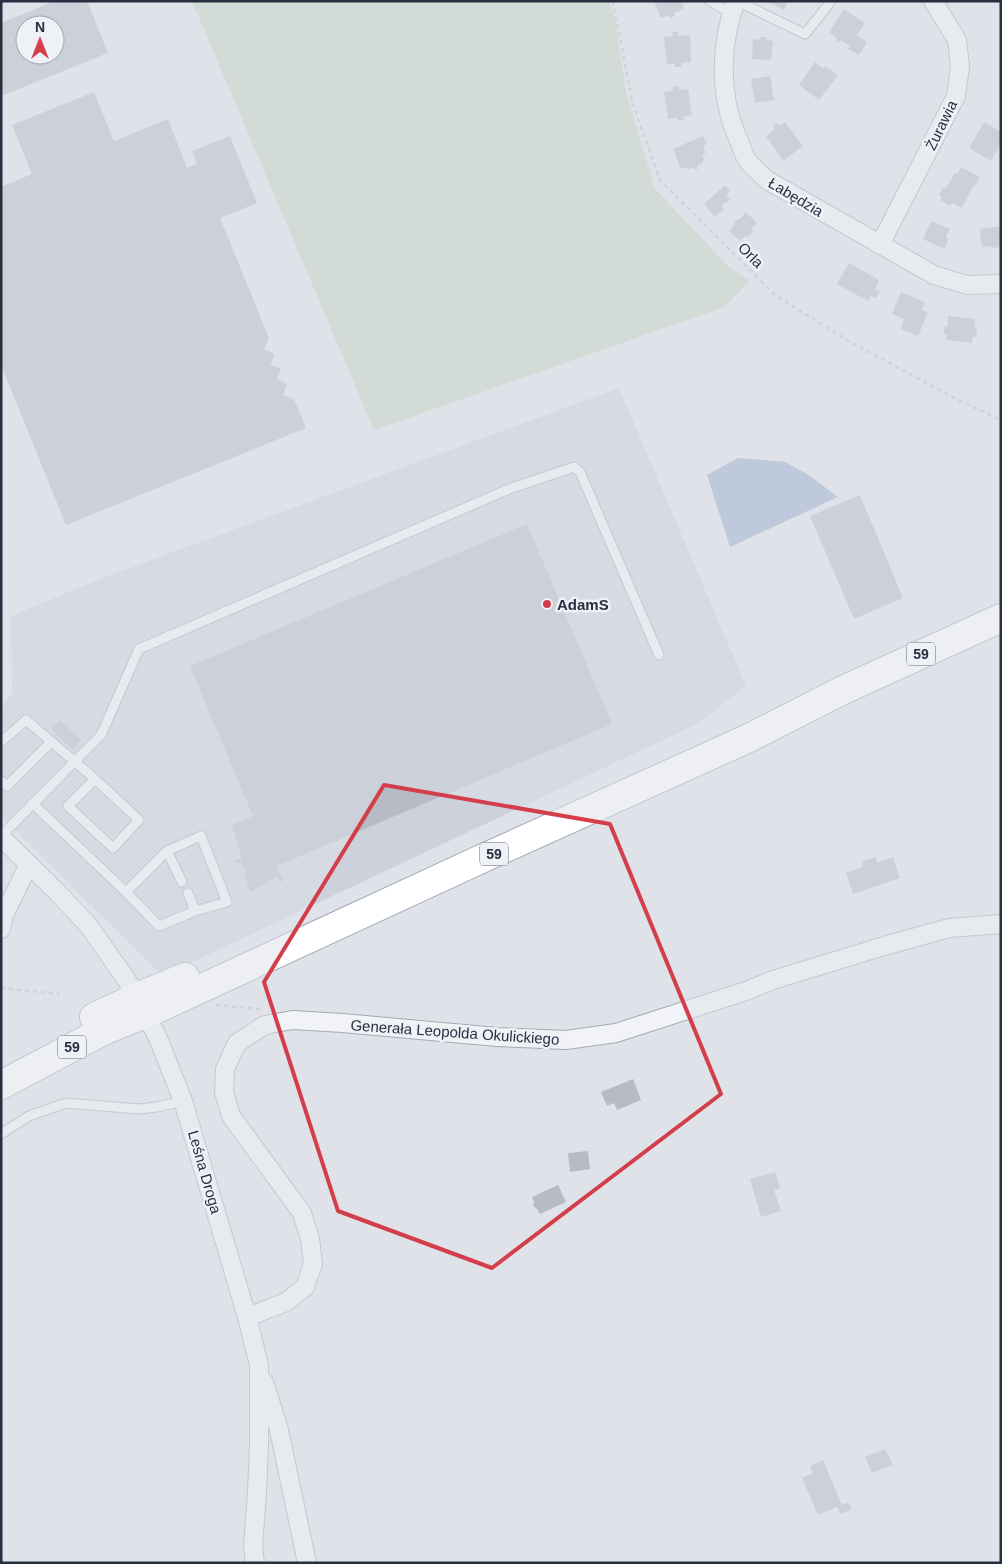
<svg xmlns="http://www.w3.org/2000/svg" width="1002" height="1564" font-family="Helvetica,sans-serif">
	<rect width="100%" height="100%" fill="#dfe2e9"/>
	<path fill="#cdd1db" d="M619 388 746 686 697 724 163 976 1 816V708L12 694 11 616 105 577Z"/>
	<path fill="#c3d3bf" d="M192 1H609L615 18 626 92 655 189 730 268 750 281 724 307 374 430Z"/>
	<path fill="#98adcb" d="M738 458 785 462 809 475 838 497 730 547 707 475Z"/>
	<path fill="#b6bbc6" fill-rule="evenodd" d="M55 1H87L108 53 1 96V23ZM25 25H55V55H25Z
		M654 1H681L684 9 674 13 675 16 670 18 669 15 661 18Z
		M765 1H788L784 10Z
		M844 9 865 23 857 35 867 42 859 55 848 49 850 46 841 40 839 43 836 41 837 38 829 32Z
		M672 32H678V36L690 35 691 62 681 63V67H675V64H667L664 37 673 36Z
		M760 37H766V40L773 41 771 60 752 59 753 39 760 40Z
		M815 62 823 69 825 66 838 75 819 100 799 85Z
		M770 76 774 100 755 103 751 79Z
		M679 86V90L688 89 692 115 683 117 684 120 678 121 677 118 668 119 664 92 673 91V87Z
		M94 92 114 141 168 119 187 168 197 164 192 151 230 136 257 203 220 218 269 338 264 349 275 354 270 364 281 369 277 379 287 384 283 395 294 399 306 428 66 525 1 365V187L32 174 12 125Z
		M785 122 803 146 783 161 766 136 775 129 773 126 777 123 780 126Z
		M984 122 1001 132V143L991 161 969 148Z
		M703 136 707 144 703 145 706 153 702 154 704 159 702 163 698 165 697 170 692 168 688 169 680 167 673 149Z
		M961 167 980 177 975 186 974 185 962 208 952 203 950 206 940 200 942 197 939 195 943 187 946 188 955 173 957 174Z
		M725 185 730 191 726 195 730 199 721 206 724 209 715 217 704 204Z
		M746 212 757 223 751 229 753 231 748 237 746 235 740 241 729 231 735 224 734 221 740 219Z
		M931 221 950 229 946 236 948 240 944 249 923 239Z
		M1001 226V247L992 248 991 246 982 247 980 229Z
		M849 263 879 280 875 289 880 291 876 298 871 296 868 301 837 284Z
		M901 292 925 302 922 310 928 312 918 336 901 329 904 319 892 314Z
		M948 316 975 319 974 327H977L976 337 973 336 972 343 946 340 947 334H944V327H947Z
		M860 495 903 598 854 619 810 516Z
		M527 524 612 724 277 866 283 881 281 882 277 877 267 880 268 882 250 892 244 872 245 871 241 863H235L234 861 242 858 232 825 253 816 190 666Z
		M60 720 81 740 73 750 51 729Z
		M876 857 877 863 893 857 900 878 853 894 846 873 863 867 862 861Z
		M633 1079 641 1100 617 1110 614 1103 607 1106 601 1092Z
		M588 1151 590 1169 570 1172 568 1153Z
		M775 1172 780 1188 774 1190 781 1211 761 1217 750 1179Z
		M558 1185 566 1202 540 1214 537 1209 535 1208 533 1205 534 1202 532 1197Z
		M885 1449 893 1465 872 1473 865 1457Z
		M823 1460 842 1505 848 1502 852 1509 841 1514 837 1507 818 1515 802 1478 813 1473 810 1466Z"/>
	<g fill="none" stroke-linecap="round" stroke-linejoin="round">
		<defs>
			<path id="service" d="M710 1 731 13
				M737 1 805 34 829 4
				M1 742 26 720 95 779 139 820 113 848 68 806 95 779
				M1 781 7 786 51 742
				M32 803 126 892 159 926 195 911 227 902 201 836 167 851 126 892
				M1 836 101 735 139 649 509 489 574 467 580 472 659 655
				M167 851 182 882
				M188 893 195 911
				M1 1134 29 1116 66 1103 139 1109 157 1107 183 1101"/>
			<path id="minor" d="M736 1C719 47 719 99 740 143 742 149 744 156 748 161 753 168 761 174 767 180L934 275 967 285 1001 284
				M880 245 956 96 960 66 957 40 933 1
				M1 837 58 893 88 925 124 976 137 997 158 1038 183 1101 247 1317 259 1365V1445L257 1493 253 1546 255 1563
				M1 929 4 915 29 864
				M247 1317 286 1302 305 1287 313 1264 310 1239 302 1213 231 1116 224 1092 225 1069 237 1043 265 1025 292 1020 343 1023 497 1037 566 1040 616 1033 746 991 773 980 884 946 949 928 1001 924
				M264 1382 279 1430 307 1563"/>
			<path id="primary" d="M94 1017 137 997 185 977
				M1 1085 105 1030 146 1014 479 860 749 738 841 691 1001 618"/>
		</defs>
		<use href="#service" stroke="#a4a9b3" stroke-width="11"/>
		<use href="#minor" stroke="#a4a9b3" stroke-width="20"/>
		<use href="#primary" stroke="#9ea5b5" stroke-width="30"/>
		<path stroke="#bdc0c8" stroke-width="2.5" stroke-dasharray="4 4" stroke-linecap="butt" d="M613 1 633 105 660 180 775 295 847 340 960 401 1001 420
			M1 988 60 994
			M216 1005 260 1009"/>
		<use href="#service" stroke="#f2f3f7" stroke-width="9"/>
		<use href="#minor" stroke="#f2f3f7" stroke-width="18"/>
		<use href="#primary" stroke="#fff" stroke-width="28"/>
	</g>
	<path d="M0 0H1002V1564H0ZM384 785 610 824 721 1094 492 1268 338 1211 264 982Z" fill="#dfe2e9" fill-opacity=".55" fill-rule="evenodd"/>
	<path fill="none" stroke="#d43e4b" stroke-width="4" stroke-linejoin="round" d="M384 785 610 824 721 1094 492 1268 338 1211 264 982Z"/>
	<circle fill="#d43e4b" stroke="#eef1f6" stroke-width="2" cx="547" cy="604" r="5"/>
	<g text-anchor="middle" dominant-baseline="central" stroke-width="5" stroke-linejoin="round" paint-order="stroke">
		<g fill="#eef1f6" stroke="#636977" stroke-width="1">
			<rect x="907" y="642.5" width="28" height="23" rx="4"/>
			<rect x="480" y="842.5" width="28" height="23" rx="4"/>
			<rect x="58" y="1035.5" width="28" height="23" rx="4"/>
		</g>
		<g font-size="14" font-weight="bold" fill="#272f41">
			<text x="921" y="654">59</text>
			<text x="494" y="854">59</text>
			<text x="72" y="1047">59</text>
		</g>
		<g font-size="15" fill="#272f41" stroke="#eef1f6">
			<text transform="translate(941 125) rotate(-64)">Żurawia</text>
			<text transform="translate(796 197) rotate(31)">Łabędzia</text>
			<text transform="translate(751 255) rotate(45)">Orla</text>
			<text transform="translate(455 1032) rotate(4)">Generała Leopolda Okulickiego</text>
			<text transform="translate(205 1172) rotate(74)">Leśna Droga</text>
		</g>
		<g font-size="15" font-weight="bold" fill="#272f41" stroke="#eef1f6" text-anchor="start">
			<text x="557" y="604">AdamS</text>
		</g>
	</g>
	<rect width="1002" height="1564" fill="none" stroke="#272f41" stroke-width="5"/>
	<g transform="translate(40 40)"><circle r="24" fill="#eef1f6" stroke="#9ea3ae"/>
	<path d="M0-4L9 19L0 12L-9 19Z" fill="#d43e4b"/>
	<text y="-8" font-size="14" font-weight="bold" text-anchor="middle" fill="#272f41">N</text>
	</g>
</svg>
